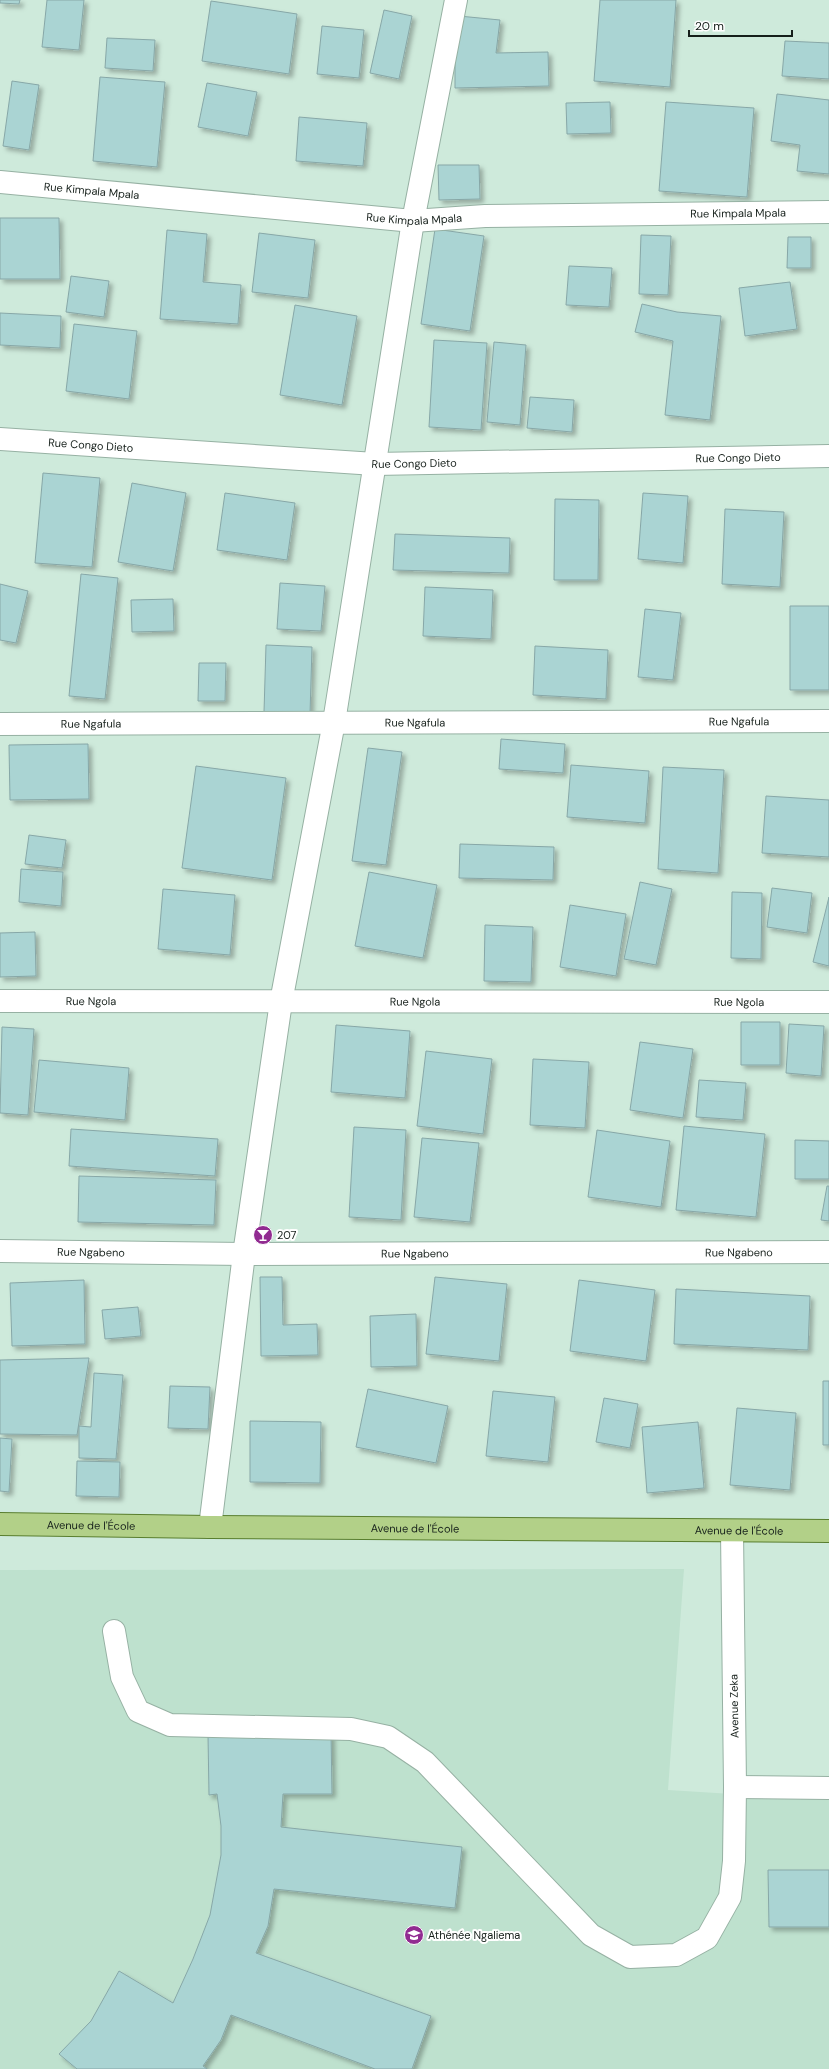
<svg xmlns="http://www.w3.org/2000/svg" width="829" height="2069" font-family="'DM Sans',sans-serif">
	<defs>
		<filter id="shadow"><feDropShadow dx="3.5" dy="3.5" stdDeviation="2" flood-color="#0004"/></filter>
	</defs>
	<rect width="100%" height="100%" fill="#ceeadb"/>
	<path fill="#bee1ce" d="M684 1569 668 1790 829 1800V2069H0V1570Z"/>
	<path fill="#aad4d3" stroke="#87a7a7" filter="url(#shadow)" d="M0 0H20L19 4 0 3Z
		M47 0H84L79 50 42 47Z
		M600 0H676L670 87 594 81Z
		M211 1 297 14 289 74 202 61Z
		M384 10 412 16 399 79 370 73Z
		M459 16 500 20 496 53 548 52 549 86 455 88V59Z
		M322 26 364 30 359 78 317 74Z
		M107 38 155 40 153 71 105 68Z
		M785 41 829 43V79L782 76Z
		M100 77 165 82 157 167 93 161Z
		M12 81 39 85 29 150 3 146Z
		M207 83 257 92 248 136 198 127Z
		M777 94 829 100V174L797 171 800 145 771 141Z
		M610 102 611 133 567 134 566 103Z
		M666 102 754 108 747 197 659 191Z
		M299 117 367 123 363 166 296 161Z
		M438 165H479L480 199 439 200Z
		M0 218H59L60 279H0Z
		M435 229 484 236 470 331 421 324Z
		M167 230 207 234 203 282 241 285 238 324 160 319Z
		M259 233 315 240 308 298 252 292Z
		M641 235 671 236 668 295 639 294Z
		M788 237H811V268H787Z
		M569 266 612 268 609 307 566 305Z
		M71 276 109 281 104 317 66 312Z
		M790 282 797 329 745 336 739 288Z
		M642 304 677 312 721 316 710 420 665 415 673 341 635 332Z
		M295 305 357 316 342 405 280 395Z
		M0 313 61 316 60 348 0 345Z
		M74 324 137 331 129 399 66 391Z
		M434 340 487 343 481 430 429 427Z
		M494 342 526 345 520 425 487 422Z
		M530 397 574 400 572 432 527 428Z
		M43 473 100 478 92 567 35 563Z
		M132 483 186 493 173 571 118 562Z
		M225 493 295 503 287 560 217 550Z
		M643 493 688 496 683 563 638 559Z
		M555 499 599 500 598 580H554Z
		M725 509 784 512 780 587 722 584Z
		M395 534 510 538 509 573 393 570Z
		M81 574 118 578 105 699 69 696Z
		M280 583 325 586 321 631 277 629Z
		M0 584 28 591 16 643 0 640Z
		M425 587 493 590 491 639 423 636Z
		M173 599 174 631 132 632 131 600Z
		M790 606H829V690H790Z
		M645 609 681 613 673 680 638 677Z
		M266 645 312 647 310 714 264 712Z
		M535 646 608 650 606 699 533 695Z
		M199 663H226L225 701H198Z
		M501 739 565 744 563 773 499 769Z
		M88 744 89 799 10 800 9 745Z
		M368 748 402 752 386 865 352 861Z
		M571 765 649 771 645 823 567 817Z
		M196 766 286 778 272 880 182 868Z
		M663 767 724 770 718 873 658 869Z
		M766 796 829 800V857L762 853Z
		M29 835 66 840 62 868 25 864Z
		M460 844 554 847 553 880 459 878Z
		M21 869 63 872 61 906 19 902Z
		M369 872 437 885 423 958 355 946Z
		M640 882 672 889 656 965 624 959Z
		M772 888 812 893 807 933 767 927Z
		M163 889 235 895 230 955 158 949Z
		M732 892 762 893 761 959 731 958Z
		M829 897V966L813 962Z
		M570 905 626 914 616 976 560 967Z
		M485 925 533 927 531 982 484 981Z
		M35 932 36 976 0 977V933Z
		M741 1022H780V1065H741Z
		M789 1024 824 1026 821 1076 786 1073Z
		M336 1025 410 1031 405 1098 331 1092Z
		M2 1027 34 1029 28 1115 0 1113Z
		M640 1042 693 1049 683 1118 630 1110Z
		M426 1051 492 1059 483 1134 417 1126Z
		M533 1059 589 1062 585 1128 530 1125Z
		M39 1060 129 1068 125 1120 34 1112Z
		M699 1080 746 1083 743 1120 696 1117Z
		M684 1126 765 1134 756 1217 676 1210Z
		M354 1127 406 1130 401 1220 349 1217Z
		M71 1129 218 1139 215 1176 69 1166Z
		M597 1130 670 1141 661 1207 588 1197Z
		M422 1138 479 1143 470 1222 414 1217Z
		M795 1140 829 1141V1179H795Z
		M79 1176 216 1180 214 1225 78 1222Z
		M827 1186H829V1221L821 1220Z
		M260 1277H282L283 1325 317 1324 318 1355 261 1356Z
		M435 1277 507 1284 499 1361 426 1354Z
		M84 1280 85 1344 12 1346 10 1283Z
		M579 1280 655 1290 646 1361 570 1351Z
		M676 1289 810 1296 808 1350 674 1344Z
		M138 1307 141 1336 105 1339 102 1310Z
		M416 1314 417 1366 371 1367 370 1316Z
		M89 1358 77 1435 0 1434V1360Z
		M94 1373 123 1375 116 1459 79 1458V1426L91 1427Z
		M823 1381H829V1445H823Z
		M170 1386 210 1387 208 1429 168 1428Z
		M368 1389 448 1406 436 1463 356 1447Z
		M493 1391 555 1397 548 1462 486 1456Z
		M604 1398 638 1404 630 1448 596 1442Z
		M737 1408 796 1413 790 1490 730 1485Z
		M250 1421 321 1422 320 1483 250 1482Z
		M698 1422 704 1488 647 1493 642 1427Z
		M0 1438 12 1439 9 1492 0 1491Z
		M77 1461 120 1462 119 1497 76 1496Z
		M331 1733 332 1794H283L281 1827 462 1847 455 1908 274 1889 268 1926 256 1953 431 2016 412 2069H375L231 2015 221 2040 203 2066 207 2069H77L59 2054 91 2021 119 1971 173 2003 193 1959 210 1915 221 1855V1826L217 1794 209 1795 208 1735Z
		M768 1870H829V1927H769Z"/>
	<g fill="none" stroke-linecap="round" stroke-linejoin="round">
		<defs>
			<g id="minor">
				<path id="s1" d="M0 182 413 221 485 216 829 212"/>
				<path id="s2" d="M0 439 375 464 829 456"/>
				<path id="s3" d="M0 724 829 721"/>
				<path id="s4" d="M0 1001 829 1002"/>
				<path id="s5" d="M0 1251 244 1254 829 1252"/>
				<path d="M210 1527 244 1254 281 1002 334 722 413 221 456 0"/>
				<path d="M114 1631 122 1677 138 1711 170 1725 351 1729 388 1737 425 1762 591 1935 630 1957 676 1955 707 1938 730 1897 734 1861 735 1787 732 1531"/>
				<path d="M735 1787 829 1788"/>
			</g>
			<g id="major">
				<path id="s6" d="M0 1524 210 1527 829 1531"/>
			</g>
		</defs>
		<use href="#minor" stroke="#96b1a3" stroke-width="24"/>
		<use href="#major" stroke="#597e2e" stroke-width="24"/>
		<use href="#minor" stroke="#fff" stroke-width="22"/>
		<use href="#major" stroke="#b2d088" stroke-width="22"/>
	</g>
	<defs>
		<symbol id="bar-disc" viewBox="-11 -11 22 22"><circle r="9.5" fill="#912b91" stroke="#fff"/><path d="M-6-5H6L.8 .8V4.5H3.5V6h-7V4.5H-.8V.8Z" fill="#fff"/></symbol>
		<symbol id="school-disc" viewBox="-11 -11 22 22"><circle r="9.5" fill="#912b91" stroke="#fff"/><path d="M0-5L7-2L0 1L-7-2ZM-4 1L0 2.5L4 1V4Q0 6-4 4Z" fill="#fff"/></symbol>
	</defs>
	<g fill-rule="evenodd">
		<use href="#bar-disc" x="252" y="1224" width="22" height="22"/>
		<use href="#school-disc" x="403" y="1924" width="22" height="22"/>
	</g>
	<g text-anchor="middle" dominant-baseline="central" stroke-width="4" stroke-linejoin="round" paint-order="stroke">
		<g font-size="11" fill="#151f1a" stroke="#fff">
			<text stroke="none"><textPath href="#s1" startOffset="92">Rue Kimpala Mpala</textPath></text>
			<text stroke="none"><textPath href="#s1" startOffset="740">Rue Kimpala Mpala</textPath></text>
			<text stroke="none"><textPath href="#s1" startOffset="416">Rue Kimpala Mpala</textPath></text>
			<text stroke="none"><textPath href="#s2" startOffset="91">Rue Congo Dieto</textPath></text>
			<text stroke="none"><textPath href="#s2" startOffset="739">Rue Congo Dieto</textPath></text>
			<text stroke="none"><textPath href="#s2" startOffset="415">Rue Congo Dieto</textPath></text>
			<text stroke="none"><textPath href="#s3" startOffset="739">Rue Ngafula</textPath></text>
			<text stroke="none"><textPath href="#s3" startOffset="415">Rue Ngafula</textPath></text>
			<text stroke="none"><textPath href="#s3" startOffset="91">Rue Ngafula</textPath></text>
			<text stroke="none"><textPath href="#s4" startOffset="91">Rue Ngola</textPath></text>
			<text stroke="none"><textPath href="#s4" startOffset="415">Rue Ngola</textPath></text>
			<text stroke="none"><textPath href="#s4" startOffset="739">Rue Ngola</textPath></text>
			<text stroke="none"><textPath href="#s5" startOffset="91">Rue Ngabeno</textPath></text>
			<text stroke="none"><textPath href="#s5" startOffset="739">Rue Ngabeno</textPath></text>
			<text stroke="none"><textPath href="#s5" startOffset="415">Rue Ngabeno</textPath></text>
			<text stroke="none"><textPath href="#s6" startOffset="91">Avenue de l'École</textPath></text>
			<text stroke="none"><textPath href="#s6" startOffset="415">Avenue de l'École</textPath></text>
			<text stroke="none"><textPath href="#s6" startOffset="739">Avenue de l'École</textPath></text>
			<text transform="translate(734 1706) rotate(-91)">Avenue Zeka</text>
		</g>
		<g font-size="11" fill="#151f1a" stroke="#fff" text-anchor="start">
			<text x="277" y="1235">207</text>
			<text x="428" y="1935">Athénée Ngaliema</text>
		</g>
	</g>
	<path d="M689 30v6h103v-6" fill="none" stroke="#151f1a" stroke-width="2"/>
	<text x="695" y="30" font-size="12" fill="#151f1a" stroke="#ffffff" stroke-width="3" paint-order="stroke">20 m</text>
</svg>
